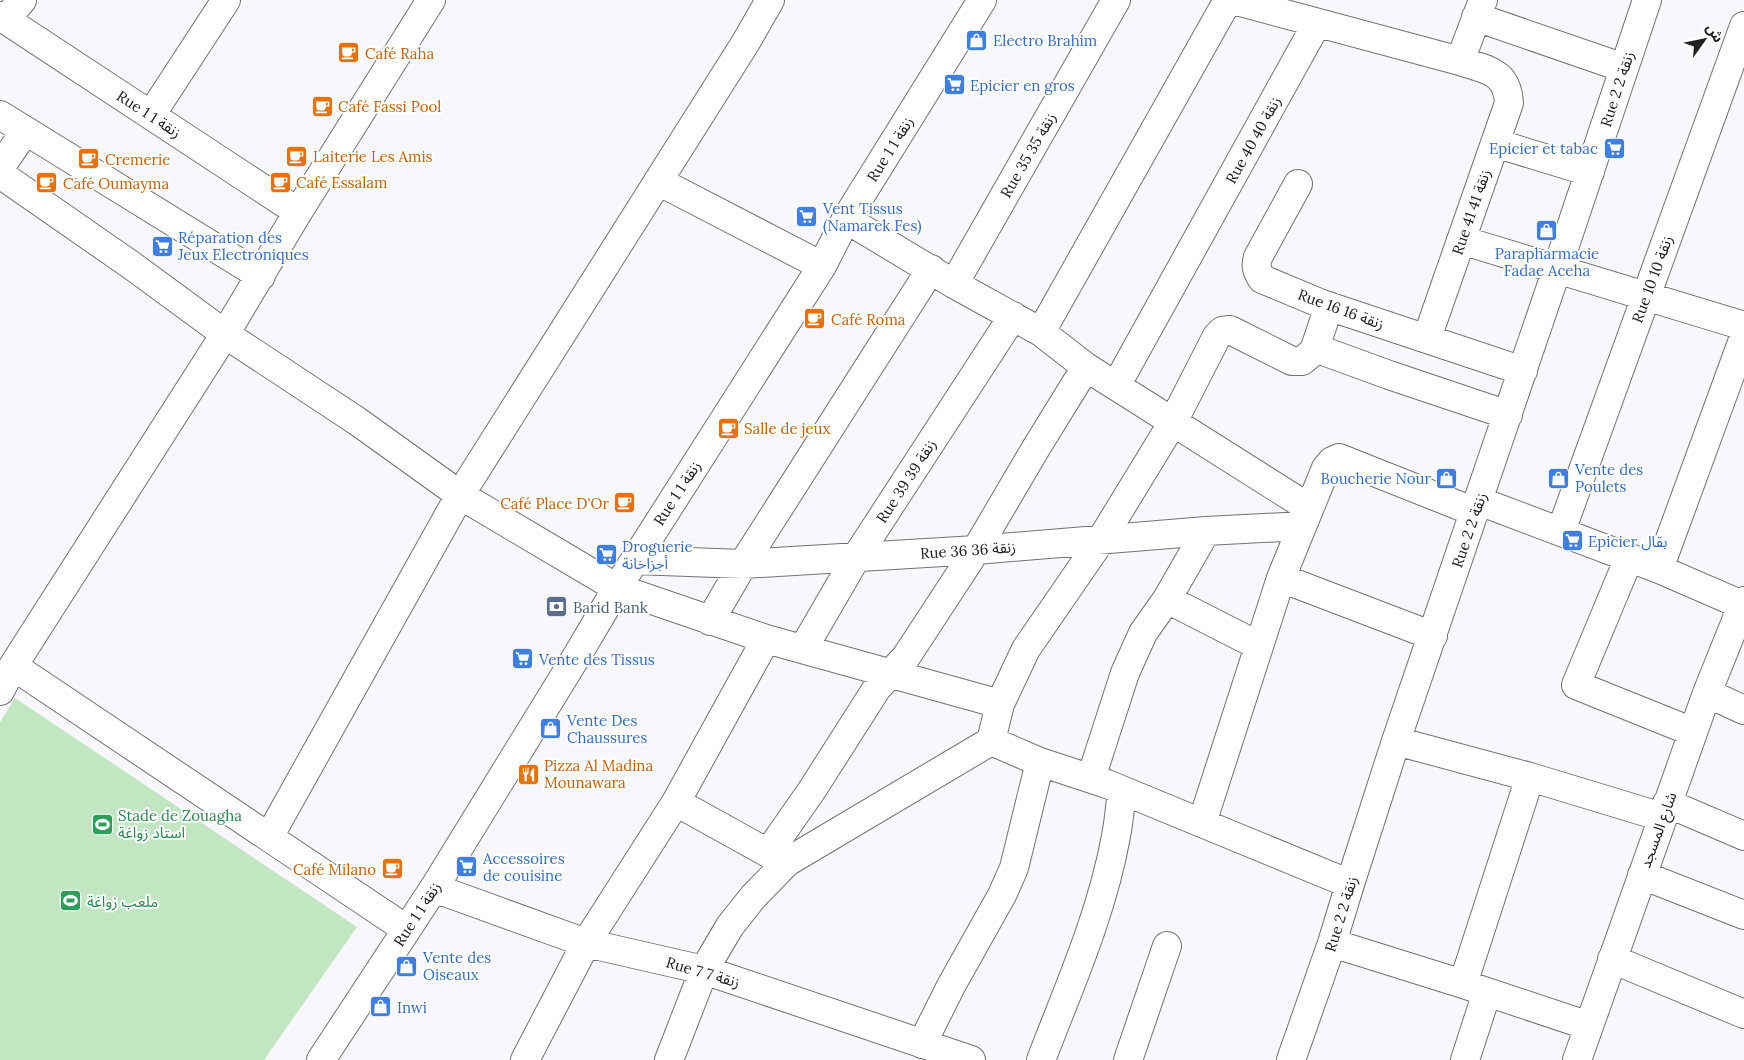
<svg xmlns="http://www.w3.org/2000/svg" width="1744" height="1060" font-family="Lora,'Noto Sans Arabic',serif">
	<rect width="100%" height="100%" fill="#f8f8fc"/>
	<path fill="#c3e6c2" d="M15 698 357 927 264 1060H0V722Z"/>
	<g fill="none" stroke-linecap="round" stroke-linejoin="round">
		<defs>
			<path id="minor" d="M1233 0 1460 61C1486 70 1507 70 1509 103L1427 338
				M0 16 298 212
				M1476 17 1624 68
				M6 19 22 0
				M1460 61 1483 0
				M0 115 261 276
				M151 115 226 0
				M1495 143 1590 172
				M0 168 25 131
				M0 174 131 265 225 334 357 421 460 495 617 588 766 639 1000 704
				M658 181 822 266
				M1298 184 1258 257C1255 266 1257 271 1262 279L1322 304 1523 371
				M846 219 954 284 1041 332 1086 367 1309 508
				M1461 240 1744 326
				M954 284 1116 0
				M1041 332 1228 0
				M1315 348 1389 375 1508 415
				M1116 386 1317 23
				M1479 501 1659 569 1742 605
				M1561 531 1744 26
				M1629 558 1576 685 1693 732
				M635 560 743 564 976 550 1206 531 1302 526
				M1659 569 1744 337
				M1167 599 1259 646
				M710 621 743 564 931 269
				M1433 636 1281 578 1326 468 1332 461 1339 458 1475 512
				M803 649 857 556 1013 316
				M13 666 406 929
				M0 691 13 666 225 334 298 212 431 0
				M1707 693 1744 710
				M991 741 1040 762 1107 784 1350 884
				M1396 741 1530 777 1662 817
				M1091 778 1125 673 1143 633 1167 599 1206 531
				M676 802 768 853
				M1667 803 1744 836
				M1202 823 1281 578
				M269 837 460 495 746 42 770 0
				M787 862 991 741 1000 704 1026 649 1101 540 1173 422 1217 336 1222 331 1230 330 1292 361H1302L1314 351 1329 306
				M1642 875 1744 915
				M434 888 586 943 704 970 971 1060
				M1332 943 1463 984 1589 1026
				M1612 959 1744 1014
				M1463 984 1530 777
				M922 1044 951 986 1002 895 1014 868 1040 762
				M321 1060 434 888 578 654 617 588 822 266 846 219 982 0
				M525 1060 586 943 676 802 766 639
				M669 1060 704 970 730 926 753 897 787 862 768 853 812 790 877 688 906 657 925 628 976 550 1036 448 1086 367
				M1041 1060C1069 987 1102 914 1116 836 1119 821 1120 806 1122 791
				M1128 1060 1167 946
				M1291 1060 1332 943 1350 884 1396 741 1557 269 1647 0
				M1465 1060 1487 992
				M1577 1060 1707 693 1744 601"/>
		</defs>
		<use href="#minor" stroke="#727175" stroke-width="30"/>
		<use href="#minor" stroke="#fff" stroke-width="28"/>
	</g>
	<defs>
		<symbol id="shop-square" viewBox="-11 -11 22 22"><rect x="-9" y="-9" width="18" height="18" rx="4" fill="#3f7fe0" stroke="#fff"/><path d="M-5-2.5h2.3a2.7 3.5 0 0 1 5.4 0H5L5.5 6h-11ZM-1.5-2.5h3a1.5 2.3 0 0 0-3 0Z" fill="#fff"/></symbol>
		<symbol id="cafe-square" viewBox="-11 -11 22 22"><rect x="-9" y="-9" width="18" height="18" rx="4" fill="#e8710a" stroke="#fff"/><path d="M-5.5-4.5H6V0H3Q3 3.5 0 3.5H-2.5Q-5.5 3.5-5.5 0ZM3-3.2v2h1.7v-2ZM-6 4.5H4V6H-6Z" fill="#fff"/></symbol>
		<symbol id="supermarket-square" viewBox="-11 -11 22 22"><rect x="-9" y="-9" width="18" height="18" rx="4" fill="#3f7fe0" stroke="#fff"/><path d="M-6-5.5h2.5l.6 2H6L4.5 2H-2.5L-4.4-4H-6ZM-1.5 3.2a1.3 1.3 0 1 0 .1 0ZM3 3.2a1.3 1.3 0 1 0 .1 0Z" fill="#fff"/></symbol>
		<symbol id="bank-square" viewBox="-11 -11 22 22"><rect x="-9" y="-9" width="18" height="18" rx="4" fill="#5c6f8a" stroke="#fff"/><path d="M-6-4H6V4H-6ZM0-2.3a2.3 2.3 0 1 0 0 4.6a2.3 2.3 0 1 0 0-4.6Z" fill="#fff"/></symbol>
		<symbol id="restaurant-square" viewBox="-11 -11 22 22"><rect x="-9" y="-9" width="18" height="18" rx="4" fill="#e8710a" stroke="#fff"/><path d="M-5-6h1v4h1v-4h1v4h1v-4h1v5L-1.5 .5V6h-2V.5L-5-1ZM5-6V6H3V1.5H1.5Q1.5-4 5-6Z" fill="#fff"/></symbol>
		<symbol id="stadium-square" viewBox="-11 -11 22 22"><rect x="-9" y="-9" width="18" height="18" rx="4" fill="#2e9e5b" stroke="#fff"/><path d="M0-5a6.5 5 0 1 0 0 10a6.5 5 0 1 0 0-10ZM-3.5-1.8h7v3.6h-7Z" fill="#fff"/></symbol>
	</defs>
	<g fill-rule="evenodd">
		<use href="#shop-square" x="964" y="28" width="25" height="25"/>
		<use href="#cafe-square" x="336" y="40" width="25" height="25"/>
		<use href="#supermarket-square" x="942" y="72" width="25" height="25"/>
		<use href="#cafe-square" x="310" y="94" width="25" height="25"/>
		<use href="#supermarket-square" x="1602" y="136" width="25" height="25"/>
		<use href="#cafe-square" x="284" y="144" width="25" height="25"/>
		<use href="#cafe-square" x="76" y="146" width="25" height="25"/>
		<use href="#cafe-square" x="268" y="170" width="25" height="25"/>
		<use href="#cafe-square" x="34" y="170" width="25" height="25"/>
		<use href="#supermarket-square" x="794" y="204" width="25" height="25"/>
		<use href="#shop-square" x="1534" y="218" width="25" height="25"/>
		<use href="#supermarket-square" x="150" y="234" width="25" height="25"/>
		<use href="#cafe-square" x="802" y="306" width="25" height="25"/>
		<use href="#cafe-square" x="716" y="416" width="25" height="25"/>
		<use href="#shop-square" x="1434" y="466" width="25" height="25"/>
		<use href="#shop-square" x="1546" y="466" width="25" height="25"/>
		<use href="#cafe-square" x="612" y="490" width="25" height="25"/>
		<use href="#supermarket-square" x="1560" y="528" width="25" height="25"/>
		<use href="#supermarket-square" x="594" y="542" width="25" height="25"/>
		<use href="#bank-square" x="544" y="594" width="25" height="25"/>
		<use href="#supermarket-square" x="510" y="646" width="25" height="25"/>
		<use href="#shop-square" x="538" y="716" width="25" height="25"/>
		<use href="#restaurant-square" x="516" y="762" width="25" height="25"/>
		<use href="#stadium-square" x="90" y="812" width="25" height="25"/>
		<use href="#supermarket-square" x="454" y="854" width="25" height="25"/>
		<use href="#cafe-square" x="380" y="856" width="25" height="25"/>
		<use href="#stadium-square" x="58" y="888" width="25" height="25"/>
		<use href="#shop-square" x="394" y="954" width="25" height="25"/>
		<use href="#shop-square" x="368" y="994" width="25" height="25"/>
	</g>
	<g text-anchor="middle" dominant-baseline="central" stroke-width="4" stroke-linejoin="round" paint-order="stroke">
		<g font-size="15" fill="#366cbe" stroke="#fff" text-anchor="start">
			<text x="993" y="40">Electro Brahim</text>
			<text x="970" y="85">Epicier en gros</text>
			<text x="1598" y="148" text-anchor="end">Epicier et tabac</text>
			<text x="823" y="208">Vent Tissus<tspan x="823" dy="17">(Namarek Fes)</tspan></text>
			<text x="178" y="237">Réparation des<tspan x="178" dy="17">Jeux Electroniques</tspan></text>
			<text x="1547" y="253" text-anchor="middle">Parapharmacie<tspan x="1547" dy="17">Fadae Aceha</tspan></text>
			<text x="1575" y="469">Vente des<tspan x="1575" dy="17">Poulets</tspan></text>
			<text x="1431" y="478" text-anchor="end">Boucherie Nour</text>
			<text x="1588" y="541">Epicier بقال</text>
			<text x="622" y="546">Droguerie<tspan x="622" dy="17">أجزاخانة</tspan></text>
			<text x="539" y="659">Vente des Tissus</text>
			<text x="567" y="720">Vente Des<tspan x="567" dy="17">Chaussures</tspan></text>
			<text x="483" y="858">Accessoires<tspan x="483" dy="17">de couisine</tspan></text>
			<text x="423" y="957">Vente des<tspan x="423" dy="17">Oiseaux</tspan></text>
			<text x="397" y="1007">Inwi</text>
		</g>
		<g font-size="15" fill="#c56008" stroke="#fff" text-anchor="start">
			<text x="365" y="53">Café Raha</text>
			<text x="338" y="106">Café Fassi Pool</text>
			<text x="313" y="156">Laiterie Les Amis</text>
			<text x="105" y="159">Cremerie</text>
			<text x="296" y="182">Café Essalam</text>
			<text x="63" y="183">Café Oumayma</text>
			<text x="831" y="319">Café Roma</text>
			<text x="744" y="428">Salle de jeux</text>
			<text x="609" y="503" text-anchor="end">Café Place D'Or</text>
			<text x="544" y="765">Pizza Al Madina<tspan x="544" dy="17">Mounawara</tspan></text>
			<text x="376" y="869" text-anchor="end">Café Milano</text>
		</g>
		<g font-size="15" fill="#212122" stroke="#fff">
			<text transform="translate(1617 89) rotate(-72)">Rue 2 زنقة 2</text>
			<text transform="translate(149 114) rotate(33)">Rue 1 زنقة 1</text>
			<text transform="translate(1253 140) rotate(-61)">Rue 40 زنقة 40</text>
			<text transform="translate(890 149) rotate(-58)">Rue 1 زنقة 1</text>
			<text transform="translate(1028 155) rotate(-60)">Rue 35 زنقة 35</text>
			<text transform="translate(1471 212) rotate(-71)">Rue 41 زنقة 41</text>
			<text transform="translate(1652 279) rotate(-70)">Rue 10 زنقة 10</text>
			<text transform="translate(1341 309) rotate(20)">Rue 16 زنقة 16</text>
			<text transform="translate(906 481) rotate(-57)">Rue 39 زنقة 39</text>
			<text transform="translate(677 493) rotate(-57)">Rue 1 زنقة 1</text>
			<text transform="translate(1469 530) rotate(-71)">Rue 2 زنقة 2</text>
			<text transform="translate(968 550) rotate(-4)">Rue 36 زنقة 36</text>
			<text transform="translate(1658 830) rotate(-70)">شارع المسجد</text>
			<text transform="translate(417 914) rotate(-57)">Rue 1 زنقة 1</text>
			<text transform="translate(1341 914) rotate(-73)">Rue 2 زنقة 2</text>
			<text transform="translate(703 972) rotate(16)">Rue 7 زنقة 7</text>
		</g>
		<g font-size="15" fill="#4e5e75" stroke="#fff" text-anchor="start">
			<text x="573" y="607">Barid Bank</text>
		</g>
		<g font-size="15" fill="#27864d" stroke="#fff" text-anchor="start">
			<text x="118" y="815">Stade de Zouagha<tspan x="118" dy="17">استاد زواغة</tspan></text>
			<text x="87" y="901">ملعب زواغة</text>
		</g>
	</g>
	<g transform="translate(1704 40) rotate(57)" stroke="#ffffff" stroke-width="4" paint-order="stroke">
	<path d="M0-4L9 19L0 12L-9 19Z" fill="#212122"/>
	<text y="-8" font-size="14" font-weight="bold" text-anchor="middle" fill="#212122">ش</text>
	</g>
</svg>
